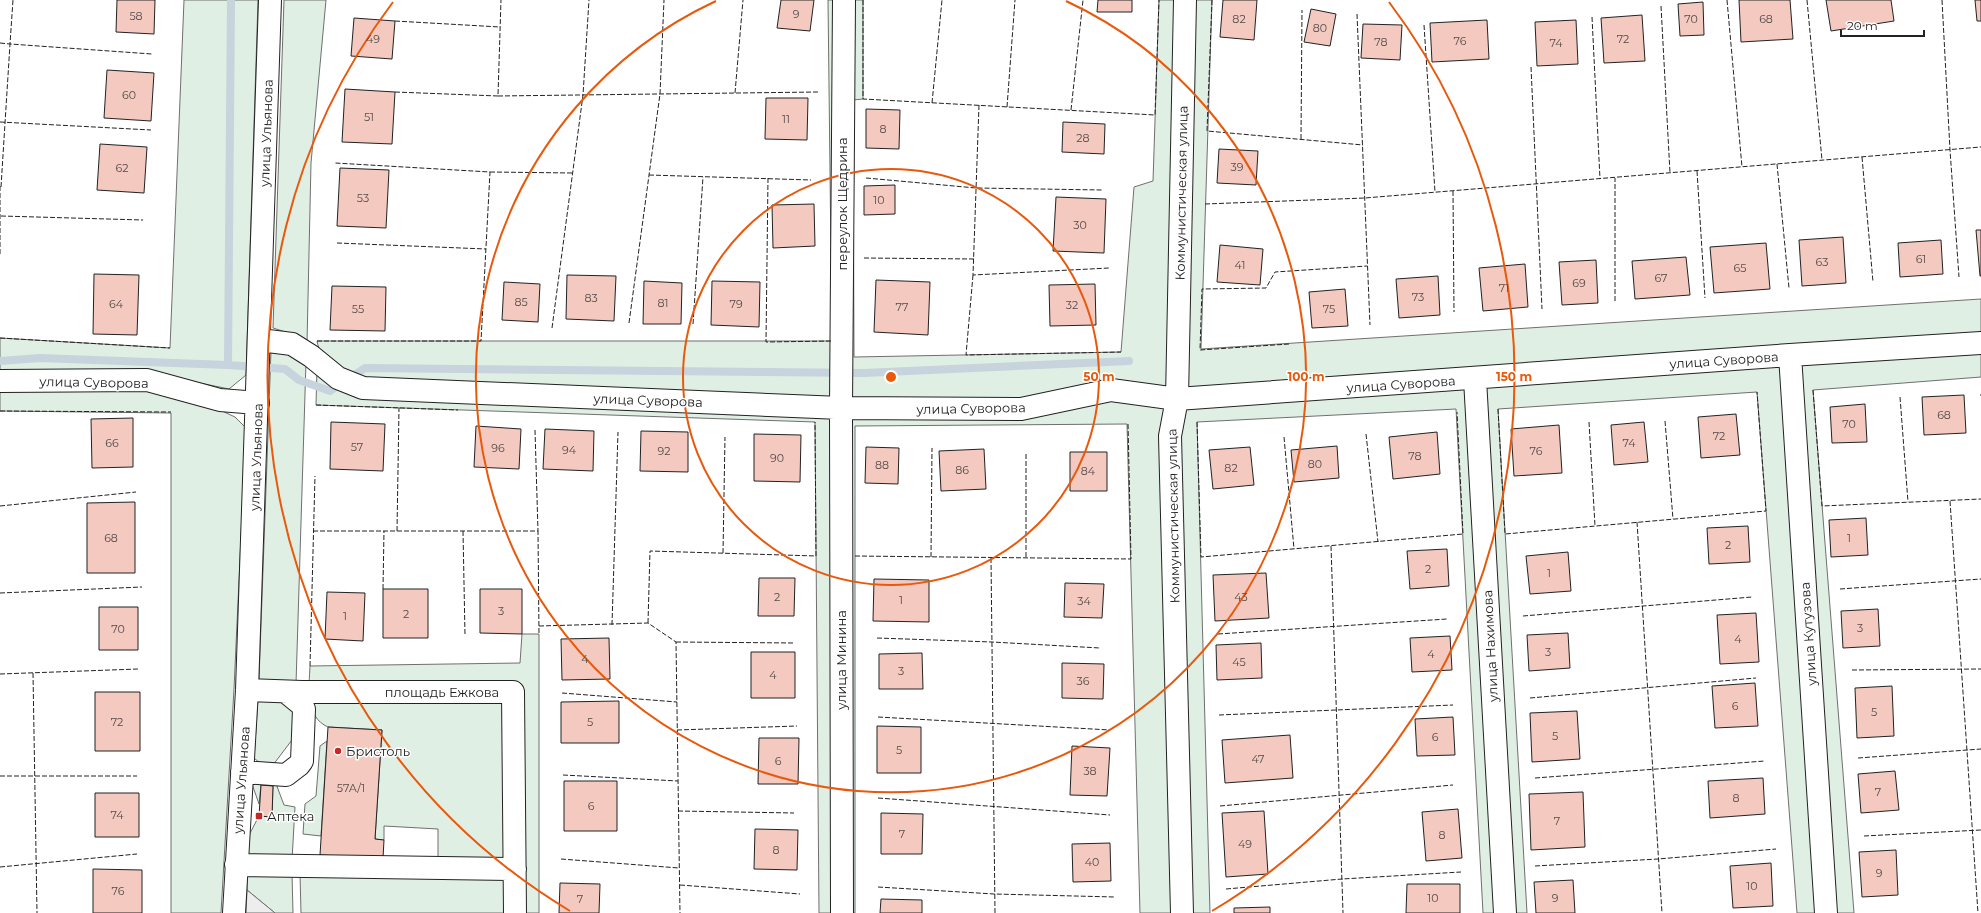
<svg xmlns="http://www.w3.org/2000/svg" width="1981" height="913" font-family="Montserrat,sans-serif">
	<rect width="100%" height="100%" fill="#fff"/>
	<path fill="#e0efe3" stroke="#6f6f6f" d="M184 0H258L246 375 229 389 152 373 0 374V338L170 348Z
		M284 0H326L311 163 307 343 292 334 273 328Z
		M828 0H839L834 399 366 381C348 374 320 362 317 341H832Z
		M849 0H863V99L853 100 854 357 1121 352 1134 187 1153 181 1159 0H1177L1173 391 1022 402 852 400Z
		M1192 0H1212L1201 349 1981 299V334L1183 390Z
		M1981 350V377L1813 390 1854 913H1832L1796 362Z
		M271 351 289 353 306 362 296 684 259 680Z
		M1785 363 1818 913H1797L1757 392 1498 409 1527 913H1510L1481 386Z
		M317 368 334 383 833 413 836 913H819L815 422 316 405Z
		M147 387 220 410 235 417 246 428 234 689 221 913H171V413L0 411V388Z
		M1471 387 1501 913H1483L1456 409 1197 422 1210 913H1191L1179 436 1183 406Z
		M1112 397 1169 405 1175 913H1140L1127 424 855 426V913H847V414Z
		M522 634H539V913H301L300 874 438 876V829L384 826V840L375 839 382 730 328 727C305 717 309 687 310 666L520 663Z
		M258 699 285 701 298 714V732L273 765 261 764 254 758Z
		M327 741 321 836 303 834 305 804 316 796 320 746Z
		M257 780 275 781 284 805 295 807 292 860 248 859 249 835 259 816 272 817 273 786 261 785 259 804 252 784Z
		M247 872 292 874 293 913H275L247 890Z"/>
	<path fill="#ededed" stroke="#6f6f6f" d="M247 890 275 913H246Z"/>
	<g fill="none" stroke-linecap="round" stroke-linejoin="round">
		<path stroke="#c7d3dd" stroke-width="8" d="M0 361 40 358 228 365 285 369 299 380 330 391 365 368 864 373 1129 361
			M228 365 231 0"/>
	</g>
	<path fill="#f3c9c0" stroke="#222" d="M117 0H155L154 34 116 32Z
		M781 0H814L810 31 777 28Z
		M1098 0H1132V12H1097Z
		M1223 0H1257L1254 40 1220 37Z
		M1739 0H1790L1793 39 1741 42Z
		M1826 0H1891L1894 21 1831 31Z
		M1975 0H1981V21H1977Z
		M1703 2 1704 35 1680 36 1678 4Z
		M1311 9 1336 14 1330 46 1304 42Z
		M1642 15 1645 61 1604 63 1601 18Z
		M354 18 395 21 392 59 351 56Z
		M1487 20 1489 59 1432 62 1430 23Z
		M1576 20 1578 64 1537 66 1535 22Z
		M1363 24 1402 25 1400 60 1361 58Z
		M107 70 154 73 151 121 104 118Z
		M345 89 395 92 392 144 342 142Z
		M766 98H808L807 140 765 139Z
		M866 109 900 110 899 149 866 148Z
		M1063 122 1105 124 1104 154 1062 152Z
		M100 144 147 147 144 193 97 190Z
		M1219 149 1258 151 1256 185 1217 183Z
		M340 168 389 170 386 228 337 226Z
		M895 185V214L864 215V186Z
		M1056 197 1106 199 1104 253 1053 251Z
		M814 204 815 246 773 248 772 205Z
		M1976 230H1981V276H1980Z
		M1843 237 1846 283 1802 286 1799 240Z
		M1941 240 1943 274 1900 277 1898 243Z
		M1766 243 1770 289 1714 293 1710 247Z
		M1220 245 1263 249 1260 285 1217 282Z
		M1686 257 1690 295 1635 299 1632 261Z
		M1596 260 1598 303 1562 305 1559 262Z
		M1525 264 1528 307 1483 311 1479 268Z
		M94 274 139 275 137 335 93 334Z
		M567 275 616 276 614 321 566 319Z
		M1438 276 1440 315 1399 318 1396 279Z
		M876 280 930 282 928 335 874 332Z
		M644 281 682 283 681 324H643Z
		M712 281 760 282 759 327 711 325Z
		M504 282 540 284 538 322 502 320Z
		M1095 284 1096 325 1050 326 1049 285Z
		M332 286 386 287 385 331 330 330Z
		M1345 289 1348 326 1312 328 1309 292Z
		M1964 395 1966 433 1924 435 1922 397Z
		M1865 404 1867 442 1832 443 1830 407Z
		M1736 414 1740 455 1701 458 1698 417Z
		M133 418V467L92 468 91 419Z
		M331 422 385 424 383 471 330 469Z
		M1644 422 1648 462 1614 465 1611 425Z
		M1559 425 1562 473 1514 476 1511 429Z
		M476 426 521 429 519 469 474 467Z
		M545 429 594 431 593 471 543 469Z
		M641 431 688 432V472L640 471Z
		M1437 432 1440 474 1393 479 1389 437Z
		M754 434 801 435 800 482 754 481Z
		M1337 446 1339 478 1294 482 1291 450Z
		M866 447 899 448 898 484 865 483Z
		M1250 447 1254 485 1213 489 1209 450Z
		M984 449 986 489 941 491 939 451Z
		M1070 452H1107V491H1070Z
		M135 502V573H87V503Z
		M1866 518 1868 555 1831 557 1829 520Z
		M1748 526 1750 562 1709 564 1707 528Z
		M1447 549 1449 586 1410 589 1407 551Z
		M1568 552 1571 591 1530 594 1526 556Z
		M1266 573 1269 618 1215 621 1213 575Z
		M759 578H795L794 616H758Z
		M874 579 929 580V622L873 621Z
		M1065 583 1104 584 1102 618 1064 617Z
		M383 589H428V638H383Z
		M480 589H522V634L480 633Z
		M327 592 365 593 363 641 325 639Z
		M99 607H138V650H99Z
		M1878 609 1880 646 1843 648 1841 611Z
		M1756 613 1759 662 1720 664 1717 615Z
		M1568 633 1570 668 1529 671 1527 635Z
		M1450 636 1452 670 1412 672 1410 638Z
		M609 638 610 679 562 680 561 639Z
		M1261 643 1262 678 1217 680 1216 645Z
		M751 652H795V698H751Z
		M922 653 923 689H879V654Z
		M1062 663 1104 664 1103 699 1062 698Z
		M1755 683 1758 726 1715 728 1712 686Z
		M1892 686 1894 736 1857 738 1855 688Z
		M95 692H140V751H95Z
		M619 701V743H561V702Z
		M1577 711 1580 759 1532 762 1530 713Z
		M1453 717 1455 755 1417 756 1415 719Z
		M877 726 921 727V773H877Z
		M328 727 382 730 375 839 384 840 383 858 320 855Z
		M1290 735 1293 778 1225 783 1222 740Z
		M759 738H799L798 784H758Z
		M1072 746 1110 748 1107 796 1070 795Z
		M1895 771 1899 810 1861 813 1858 774Z
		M1763 778 1765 814 1710 818 1708 781Z
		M564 781H617V831H564Z
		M261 785 273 786 272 817 259 816Z
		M1583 792 1585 847 1531 850 1529 794Z
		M95 793H139V837H95Z
		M1458 809 1462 858 1426 861 1422 812Z
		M1264 811 1268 874 1226 877 1222 813Z
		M881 813 923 814 922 854H881Z
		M755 829 798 830 797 870 754 869Z
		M1110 843 1111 881 1073 882 1072 844Z
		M1896 850 1898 895 1862 897 1859 852Z
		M1771 863 1773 906 1733 908 1730 866Z
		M93 869 142 870V913H93Z
		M1573 880 1575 913H1536L1534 882Z
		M560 883 600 884 599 913H559Z
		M1407 884H1460V913H1406Z
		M881 899 922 900V913H880Z
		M1270 907V913H1234V908Z"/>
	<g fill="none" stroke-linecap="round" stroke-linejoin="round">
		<defs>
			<path id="minor" d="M260 340 292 344 311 356 338 378 363 388 841 408 1021 409 1111 390 1177 399 1790 355 1981 343
				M1790 355 1826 913
				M1475 379 1505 913
				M0 381 147 380 220 400 258 403
				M247 690 302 692H513L515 913
				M242 772 286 775 299 765 302 761 304 709 302 705 286 692
				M236 865 515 869
				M234 913 247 690 270 0
				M842 913 841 408 844 0
				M1182 913 1170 436 1177 399 1185 0"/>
		</defs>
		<use href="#minor" stroke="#222" stroke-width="24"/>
		<use href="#minor" stroke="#fff" stroke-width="22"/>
		<path stroke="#222" stroke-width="1" stroke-dasharray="5 2" stroke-linecap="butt" d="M863 0V99L1155 115 1159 0
			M1212 0 1207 131 1363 145
			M1727 0 1742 167
			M1807 0 1822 160
			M1942 0 1950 150 1959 277
			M1661 6 1670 173
			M1357 14 1370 325
			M1592 17 1600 179
			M395 21 500 27
			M1424 25 1435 192
			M0 43 10 44 13 0
			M1531 67 1542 309
			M395 92 498 96 501 0
			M735 93 743 0
			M498 96 818 92
			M932 103 942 0
			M979 105 973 275 1109 268
			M1007 107 1015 0
			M1071 110 1083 0
			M0 122 151 130
			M1301 139 1302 10
			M1862 157 1873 282
			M1777 164 1789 288
			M1697 171 1705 298
			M490 172 572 173
			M649 175 811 180
			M768 178 766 342 832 341
			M866 178 976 188 1102 190
			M0 186V256
			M1 187 10 44 152 54
			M1453 191 1454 312
			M1205 204 1365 198 1981 147
			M1 216 143 220
			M337 243 486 249
			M864 258 974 259
			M973 275 966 355 1121 352
			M1615 301V178
			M629 323 660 94 664 0
			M693 324 703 177
			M552 328 583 95 589 0
			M0 338 170 348
			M317 341H481L490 172 335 163
			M1289 344 1200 350 1202 289 1266 288 1275 272 1367 266
			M1813 390 1822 506 1981 499
			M1981 394V396
			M1900 397 1908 502
			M316 405 458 410
			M1498 409 1505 534 1766 511 1757 392
			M0 411 171 412
			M1665 421 1673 519
			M1197 422 1201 557 1463 534 1457 412
			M1589 422 1595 526
			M535 430 538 531
			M1366 434 1378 542
			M1284 437 1294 549
			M1026 454V558
			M1950 501 1978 913
			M0 506 136 492
			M1637 522 1662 913
			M313 531H538L539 634
			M397 531 399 408
			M463 531 465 635
			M1331 546 1343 913
			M723 553 725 437
			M855 556 1131 559 1128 424
			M931 557 932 448
			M991 558 995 913
			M383 589 384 531
			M1840 589 1981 579
			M0 593 142 587
			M1523 616 1752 597
			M648 623 650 551 816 556 815 422
			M612 625 618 432
			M539 626 648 623 676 642 680 913
			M1218 634 1447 619
			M877 638 992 642 1100 648
			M676 642 794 643
			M310 666 315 476
			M1852 670 1981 669
			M33 673 37 913
			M0 674 138 669
			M562 693 677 702
			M1530 698 1756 678
			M1219 715 1453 705
			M878 717 1110 730
			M677 730 797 726
			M1858 758 1981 749
			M563 775 678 781
			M0 776H137
			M1535 778 1765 761
			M878 798 1110 815
			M1220 806 1453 785
			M678 811 794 813
			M1864 836 1981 830
			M561 859 679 868
			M1535 866 1658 859 1776 849
			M0 867 137 854
			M680 885 800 894
			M878 887 994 894 1115 897
			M1226 889 1342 879 1461 872"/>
	</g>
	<g fill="none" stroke="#e8590c" stroke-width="2">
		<circle cx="891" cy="377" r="208"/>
		<path d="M1066 1A415 415 0 1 1 716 1"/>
		<path d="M570 911A623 623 0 0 1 393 2M1389 2A623 623 0 0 1 1212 911"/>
	</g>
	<g fill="#c62828" stroke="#fff" stroke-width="1.5">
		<circle cx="338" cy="751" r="4"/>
		<rect x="255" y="812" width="8" height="8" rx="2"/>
	</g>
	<g text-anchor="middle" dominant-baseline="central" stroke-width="3" stroke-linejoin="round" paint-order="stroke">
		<g font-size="11" fill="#564c4a">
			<text x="796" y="14">9</text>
			<text x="136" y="16">58</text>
			<text x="1239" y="19">82</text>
			<text x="1691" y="19">70</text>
			<text x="1766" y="19">68</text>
			<text x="1320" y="28">80</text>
			<text x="373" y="39">49</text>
			<text x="1623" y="39">72</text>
			<text x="1460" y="41">76</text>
			<text x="1381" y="42">78</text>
			<text x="1556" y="43">74</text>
			<text x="129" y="95">60</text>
			<text x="369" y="117">51</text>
			<text x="786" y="119">11</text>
			<text x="883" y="129">8</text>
			<text x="1083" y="138">28</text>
			<text x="1237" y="167">39</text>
			<text x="122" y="168">62</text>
			<text x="363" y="198">53</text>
			<text x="879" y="200">10</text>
			<text x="1080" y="225">30</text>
			<text x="1921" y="259">61</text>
			<text x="1822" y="262">63</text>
			<text x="1240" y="265">41</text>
			<text x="1740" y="268">65</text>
			<text x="1661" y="278">67</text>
			<text x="1579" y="283">69</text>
			<text x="1504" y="288">71</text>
			<text x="1418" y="297">73</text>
			<text x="591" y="298">83</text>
			<text x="521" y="302">85</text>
			<text x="663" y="303">81</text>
			<text x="116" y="304">64</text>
			<text x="736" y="304">79</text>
			<text x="1072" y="305">32</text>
			<text x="902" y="307">77</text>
			<text x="358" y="309">55</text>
			<text x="1329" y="309">75</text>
			<text x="1944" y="415">68</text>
			<text x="1849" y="424">70</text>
			<text x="1719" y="436">72</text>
			<text x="112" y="443">66</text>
			<text x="1629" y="443">74</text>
			<text x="357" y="447">57</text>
			<text x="498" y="448">96</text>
			<text x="569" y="450">94</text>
			<text x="664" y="451">92</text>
			<text x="1536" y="451">76</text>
			<text x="1415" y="456">78</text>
			<text x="777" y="458">90</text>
			<text x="1315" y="464">80</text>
			<text x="882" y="465">88</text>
			<text x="1231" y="468">82</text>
			<text x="962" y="470">86</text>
			<text x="1088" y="471">84</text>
			<text x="111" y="538">68</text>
			<text x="1849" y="538">1</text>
			<text x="1728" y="545">2</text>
			<text x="1428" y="569">2</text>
			<text x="1549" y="573">1</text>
			<text x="777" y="597">2</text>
			<text x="1241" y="597">43</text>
			<text x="901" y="600">1</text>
			<text x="1084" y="601">34</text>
			<text x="501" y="611">3</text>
			<text x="406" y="614">2</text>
			<text x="345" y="616">1</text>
			<text x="1860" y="628">3</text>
			<text x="118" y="629">70</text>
			<text x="1738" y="639">4</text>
			<text x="1548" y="652">3</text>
			<text x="1431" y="654">4</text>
			<text x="585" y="659">4</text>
			<text x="1239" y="662">45</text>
			<text x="901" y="671">3</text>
			<text x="773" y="675">4</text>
			<text x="1083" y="681">36</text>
			<text x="1735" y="706">6</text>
			<text x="1874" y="712">5</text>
			<text x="117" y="722">72</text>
			<text x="590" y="722">5</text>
			<text x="1555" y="736">5</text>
			<text x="1435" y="737">6</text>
			<text x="899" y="750">5</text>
			<text x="1258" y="759">47</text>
			<text x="778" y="761">6</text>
			<text x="1090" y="771">38</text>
			<text x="351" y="788">57А/1</text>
			<text x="1878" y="792">7</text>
			<text x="1736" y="798">8</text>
			<text x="591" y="806">6</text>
			<text x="117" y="815">74</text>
			<text x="1557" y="821">7</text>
			<text x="902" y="834">7</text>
			<text x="1442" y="835">8</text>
			<text x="1245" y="844">49</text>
			<text x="776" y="850">8</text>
			<text x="1092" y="862">40</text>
			<text x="1879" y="873">9</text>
			<text x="1752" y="886">10</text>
			<text x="118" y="891">76</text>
			<text x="1433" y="898">10</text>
			<text x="1555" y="898">9</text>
			<text x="580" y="899">7</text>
		</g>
		<g font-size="13" fill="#222" stroke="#fff">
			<text transform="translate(266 133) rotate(-88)">улица Ульянова</text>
			<text transform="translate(1181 193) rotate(-89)">Коммунистическая улица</text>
			<text transform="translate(842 204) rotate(-90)">переулок Щедрина</text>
			<text transform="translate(1724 360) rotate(-4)">улица Суворова</text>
			<text transform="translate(94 382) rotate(1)">улица Суворова</text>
			<text transform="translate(1401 384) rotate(-4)">улица Суворова</text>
			<text transform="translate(648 400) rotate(2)">улица Суворова</text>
			<text transform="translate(971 408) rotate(-1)">улица Суворова</text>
			<text transform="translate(256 457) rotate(-88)">улица Ульянова</text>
			<text transform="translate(1173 516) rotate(-91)">Коммунистическая улица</text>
			<text transform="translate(1808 634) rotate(-94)">улица Кутузова</text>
			<text transform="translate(1490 646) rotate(-93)">улица Нахимова</text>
			<text transform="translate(841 660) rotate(-90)">улица Минина</text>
			<text x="442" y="692">площадь Ежкова</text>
			<text transform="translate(241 780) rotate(-86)">улица Ульянова</text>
		</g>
		<g font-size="13" fill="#222" stroke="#fff" text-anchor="start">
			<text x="346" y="751">Бристоль</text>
			<text x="267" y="816">Аптека</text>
		</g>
	</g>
	<circle cx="891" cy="377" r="6" fill="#e8590c" stroke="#fff" stroke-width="2"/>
	<g font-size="12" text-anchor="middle" font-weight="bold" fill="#e8590c" stroke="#fff" stroke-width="3" stroke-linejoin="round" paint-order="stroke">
		<text x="1099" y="381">50 m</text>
		<text x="1306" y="381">100 m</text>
		<text x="1514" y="381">150 m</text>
	</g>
	<path d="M1841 30v6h83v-6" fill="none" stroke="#222222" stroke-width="2"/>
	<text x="1847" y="30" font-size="12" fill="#222222" stroke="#ffffff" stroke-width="3" paint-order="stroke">20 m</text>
</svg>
